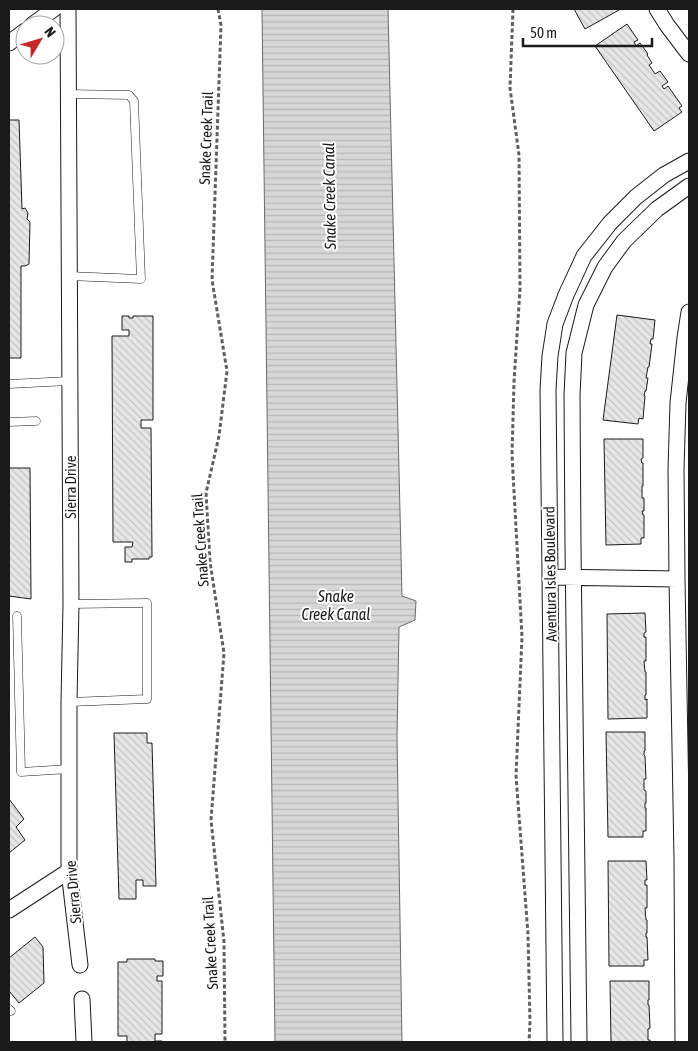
<svg xmlns="http://www.w3.org/2000/svg" width="698" height="1051" font-family="'Asap Condensed',sans-serif">
	<defs>
		<pattern id="water-rules" width="6" height="5" patternUnits="userSpaceOnUse" patternTransform="scale(1.25)"><rect width="6" height="5" fill="#d7d7d7"/><path d="M0 2.5h6" fill="none" stroke="#b8b8b8"/></pattern>
		<pattern id="building-back-hatch" width="6" height="6" patternUnits="userSpaceOnUse" patternTransform="scale(1.25)"><rect width="6" height="6" fill="#e6e6e6"/><path d="M-1 5l2 2M0 0l6 6M5-1l2 2" fill="none" stroke="#c5c5c5"/></pattern>
	</defs>
	<rect width="100%" height="100%" fill="#fff"/>
	<path fill="url(#water-rules)" stroke="#6a6a6a" d="M262 9H388L402 596 416 601 415 620 399 627 397 737 402 1042H275Z"/>
	<path fill="url(#building-back-hatch)" stroke="#1a1a1a" d="M574 9H618L619 10 585 29Z
		M627 24 638 40 634 42 636 46 640 43 648 54 647 55 652 63 649 65 655 74 660 71 668 82 662 86 664 89 668 86 682 106 679 108 682 112 654 131 595 46Z
		M9 120H19L22 209 25 208 28 213 27 219 30 222 29 264 25 266H21V358H9Z
		M617 315 655 320 653 339H651L650 344H652L649 367H648L646 378H648L646 391H645L644 395 645 396 643 419 639 418 638 424 603 420Z
		M122 316H129V318H133V316H153V420H141V428H151L152 557H149V559H132V562H125V547H132L133 542H113L112 336H129V330H122Z
		M604 439H643V458L641 459 642 463H643V486H642V498H644V511H642L643 515H644V538H641V544L606 545Z
		M9 468H30L31 599 9 596Z
		M645 613 646 632 644 633V637H646V661H644L645 672H646V695H645V700L647 699V718L608 719 607 614Z
		M606 732H645V751H644V755L645 756 646 779H644V790L646 791V803H645V808H646V831H643V837H608Z
		M114 733H147V743H152L156 886H143V880H136V899H119Z
		M9 799 24 819 16 827 25 840 9 853Z
		M608 861H646L647 880H645V885H647V908H645L646 920H647V933H646V937H647L648 960H644V966H609Z
		M35 937 43 947 44 983 19 1003 9 991V958Z
		M127 959H155V961H163V976H157V981H162V1034H155V1041H162V1042H127V1036H118V962H127Z
		M610 981H649V1000H648V1005H649L650 1028 648 1029V1040H650V1042H611Z"/>
	<g fill="none" stroke-linecap="round" stroke-linejoin="round">
		<defs>
			<path id="lane" d="M68 94 129 95 134 101 141 279 68 276
				M9 384 69 381
				M9 422 36 421
				M17 616 21 772 69 769
				M69 702 147 699V603L71 604
				M9 1009 11 1011"/>
			<path id="street" d="M68 9 71 604 69 702V871L80 965
				M657 9 667 25 689 54
				M32 25 54 9
				M9 43 25 31
				M550 577 677 579
				M9 910 69 871
				M82 999 84 1042
				M555 1042 548 390 550 356 555 324 566 295 584 256 610 223 636 197 664 175 689 161
				M579 1042 573 546 572 395 574 353 586 305 605 267 624 241 657 209 689 186
				M683 1042 682 859 677 579 676 469 678 403 685 338 689 312"/>
		</defs>
		<use href="#lane" stroke="#1a1a1a" stroke-width="9"/>
		<use href="#street" stroke="#1a1a1a" stroke-width="17"/>
		<path stroke="#5f5f5f" stroke-width="3" stroke-dasharray="4 2.5" stroke-linecap="butt" d="M218 9 221 25 212 280 227 371 219 436 206 493 210 562 224 653 211 820 224 942 225 1042
			M513 9 510 88 519 155 520 289 514 382 512 455 522 637 516 776 528 934 530 1022 529 1042"/>
		<use href="#lane" stroke="#fff" stroke-width="8"/>
		<use href="#street" stroke="#fff" stroke-width="15"/>
	</g>
	<g text-anchor="middle" dominant-baseline="central" stroke-width="4" stroke-linejoin="round" paint-order="stroke">
		<g font-size="15" fill="#1a1a1a" stroke="#fff">
			<text transform="translate(206 138) rotate(-88)">Snake Creek Trail</text>
			<text transform="translate(70 487) rotate(-90)">Sierra Drive</text>
			<text transform="translate(200 540) rotate(-94)">Snake Creek Trail</text>
			<text transform="translate(550 574) rotate(-91)">Aventura Isles Boulevard</text>
			<text transform="translate(73 892) rotate(-95)">Sierra Drive</text>
			<text transform="translate(210 943) rotate(-93)">Snake Creek Trail</text>
		</g>
		<g font-size="16" font-style="italic" fill="#1a1a1a" stroke="#fff">
			<text transform="translate(329 196) rotate(-91)">Snake Creek Canal</text>
			<text x="336" y="596">Snake<tspan x="336" dy="18">Creek Canal</tspan></text>
		</g>
	</g>
	<rect width="698" height="1051" fill="none" stroke="#1a1a1a" stroke-width="20"/>
	<g transform="translate(40 40) rotate(52)"><circle r="24" fill="#ffffff" stroke="#a3a3a3"/>
	<path d="M0-4L9 19L0 12L-9 19Z" fill="#c62828"/>
	<text y="-8" font-size="14" font-weight="bold" text-anchor="middle" fill="#1a1a1a">N</text>
	</g>
	<path d="M523 38v8h129v-8" fill="none" stroke="#1a1a1a" stroke-width="2.5"/>
	<text x="530" y="38" font-size="15" fill="#1a1a1a" stroke="#ffffff" stroke-width="4" paint-order="stroke">50 m</text>
</svg>
